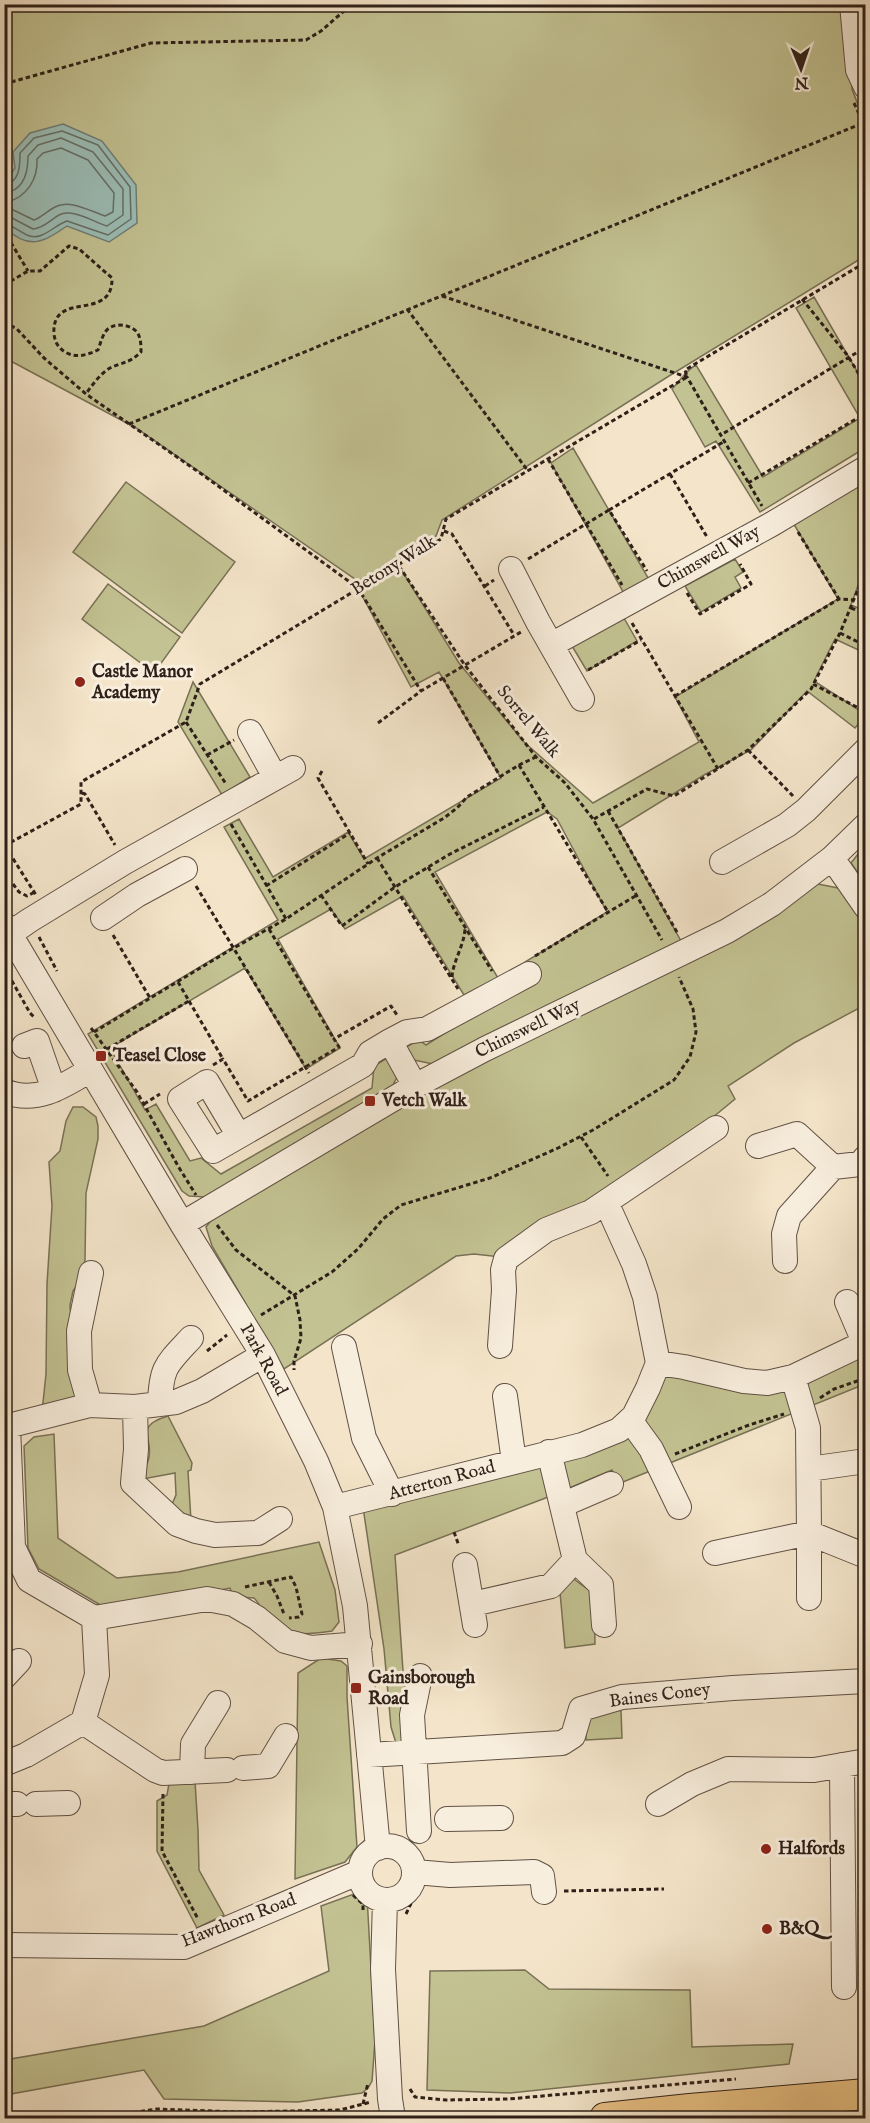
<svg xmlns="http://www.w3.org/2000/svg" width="870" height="2123" font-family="'IM FELL English',serif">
	<rect width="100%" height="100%" fill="#f4e5ca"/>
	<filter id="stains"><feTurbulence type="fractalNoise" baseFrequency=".00333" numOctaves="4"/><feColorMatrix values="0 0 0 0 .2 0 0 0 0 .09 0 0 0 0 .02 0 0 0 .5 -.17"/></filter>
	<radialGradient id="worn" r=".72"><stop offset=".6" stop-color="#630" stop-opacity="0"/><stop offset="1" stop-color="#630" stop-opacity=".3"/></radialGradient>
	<path fill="#c3c292" stroke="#787156" stroke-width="1.5" d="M4 5H850L852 89 865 123V256L669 376 442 520 436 536 394 562 358 581 136 428 5 358Z
		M814 297 865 385V448L760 512 716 441 705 447 672 389C681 380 685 371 696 365L763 477 860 418 796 308Z
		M573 448 651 583 626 597 551 463Z
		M865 477V566L851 605 865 611V653L835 639 814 681 865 714V716L855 728 807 691 751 750 704 775 618 828 681 941 433 1064 414 1060 406 1047 419 1040 426 1045 534 977 525 962 607 912 557 819 547 812 435 872 498 978 464 995 403 896 345 929 331 909 278 939 340 1048 306 1069 245 968 110 1048 145 1110 156 1104 190 1161 201 1158 221 1174 372 1088 374 1066 392 1055 400 1071 391 1089 206 1197 189 1196 182 1191 88 1034 278 920 224 827 239 819 273 877 348 832 364 859 501 778 439 672 411 687 358 588 399 566 459 663 524 742 593 803 699 742 675 697 838 599 792 521Z
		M126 482 235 562 182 633 73 552Z
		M735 559 743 572 735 577 741 588 701 612 685 586Z
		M108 584 180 637 154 673 82 619Z
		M624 618 637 641 587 671 572 646Z
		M193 682 250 777 222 795 178 722Z
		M865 845V883L851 863Z
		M818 884 843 889 865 917V1009L861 1007 794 1043 728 1086 735 1099 712 1118 501 1257 474 1254 456 1256 284 1369 212 1246 206 1227 216 1214 371 1118 713 949Z
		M73 1107H83L96 1117 98 1126V1139L86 1193 85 1260 81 1279 73 1291 70 1305 77 1400 42 1412 46 1374 47 1284 52 1206 49 1162 60 1151 66 1121Z
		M865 1346V1384L618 1484 612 1470 543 1499 395 1555 408 1743H396L391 1727 384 1649 363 1507 585 1453 665 1374 739 1389Z
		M168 1416 192 1463 191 1470 188 1471 191 1521 172 1504 176 1495 175 1473 143 1479 141 1473C143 1469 147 1465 148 1461 156 1438 131 1427 168 1416Z
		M54 1434 58 1538 117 1578 178 1572 319 1542 335 1590 339 1622 332 1631C312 1634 284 1638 269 1622 263 1615 262 1606 254 1598L240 1597 232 1594 230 1588 201 1594 102 1606 39 1569 28 1548 24 1446 34 1437Z
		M567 1574 594 1594 595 1644 565 1648 559 1581Z
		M321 1658 341 1661 347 1666V1697L357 1847 345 1862 295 1879 298 1673Z
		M613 1707 621 1711 622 1738 586 1740V1715Z
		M170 1778 195 1781 198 1830 199 1870 224 1915 197 1928 157 1851V1801L167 1795Z
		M362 1891 367 1896 375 2041 372 2081 368 2088 362 2093 298 2102 164 2099 144 2070 5 2095V2060L204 2026 329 1971 321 1906Z
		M525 1970 549 1989 690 1990 692 2047 793 2044 789 2064 510 2093 427 2090 430 1971Z"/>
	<path fill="#9cbfb8" stroke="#707f78" stroke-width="1.5" d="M63 124 102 141 136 185 137 223 109 242 67 226C42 243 29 250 5 228V182L15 168 13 152 30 133Z"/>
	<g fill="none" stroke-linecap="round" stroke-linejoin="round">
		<path stroke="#657068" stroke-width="1.5" d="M61 148 88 160 114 193 113 212 105 216C90 211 70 199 55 207 47 211 42 217 34 220L7 207V202C27 197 38 179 37 159L43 153Z
			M4 185C20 182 20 166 20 153L34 138 62 131 98 145 130 187 131 219 108 235 67 221C54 225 42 242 27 235 19 231 12 225 4 224
			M4 193C24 191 28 172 28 156L38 145 61 138 93 152 123 189V215L107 226C94 222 72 208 59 215 50 220 44 228 33 229L12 218 4 216"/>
		<defs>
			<path id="minor" d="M852 4 858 70 866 87
				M511 569 538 622 582 699
				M551 645 772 524 866 468
				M250 732 275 777
				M832 858 866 907
				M722 862 787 825 806 810 866 750
				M103 918 137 895 185 869
				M4 924 182 1224 263 1355 316 1461 335 1507 355 1606 378 1848
				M11 933 30 920 125 862 293 768
				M390 1041 415 1086
				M24 1046 37 1041 54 1090
				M4 1091C36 1105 64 1086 90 1070
				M239 1136 207 1082 180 1099 213 1151 363 1065 370 1053 390 1041 407 1032 427 1029 529 974
				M758 1146 797 1134 833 1167
				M182 1224 415 1086 485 1049 727 931 772 904 832 858 866 825
				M785 1261 784 1234 789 1216 833 1167 860 1164 866 1157
				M847 1302 864 1342
				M500 1346 504 1290 503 1270 506 1259 546 1230 591 1212 716 1128
				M344 1347 364 1438 392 1494
				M658 1363 684 1367 744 1381 767 1383 793 1377 866 1342
				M793 1377 808 1428 809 1533 866 1556
				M505 1396 514 1462
				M160 1404C161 1367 166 1365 191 1338
				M90 1405 80 1370 79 1331 91 1273
				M135 1407 136 1449 133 1483 177 1524 196 1531 215 1535 258 1533 280 1519
				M630 1420 651 1449 679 1507
				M809 1469 866 1461
				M562 1505 611 1484
				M335 1507 582 1445 619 1430 634 1416 648 1388 658 1363 645 1297 634 1264 606 1202
				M715 1553 809 1533V1598
				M575 1560 601 1585 604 1625
				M465 1565 475 1625
				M473 1604 551 1586 575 1560 549 1452
				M94 1618 29 1580 13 1547 8 1426 90 1405 135 1407 176 1402 202 1391 263 1355
				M4 1677 19 1661
				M83 1722 155 1770 163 1773 227 1770
				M369 1755 562 1743 573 1736 581 1709 622 1697 733 1688 866 1681
				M4 1764 26 1755 83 1722 97 1675 94 1618 207 1599 233 1604 257 1618 285 1641 311 1648 360 1644
				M842 1765 844 1987
				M243 1768 268 1766 286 1736
				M192 1772 193 1744 218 1703
				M4 1804H17
				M36 1804 68 1803
				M658 1804 692 1784 728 1769 814 1770 866 1761
				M447 1819 501 1818
				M419 1831 412 1715 420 1676
				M360 1873a27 27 0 1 1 54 0a27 27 0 1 1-54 0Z
				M415 1872 450 1875 534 1872 542 1876 544 1892
				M385 1900 383 1969 390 2099 393 2118
				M4 1945 184 1947 360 1872"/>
			<path id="major" d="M605 2118 690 2109 866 2094"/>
		</defs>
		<use href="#minor" stroke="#605145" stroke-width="26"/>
		<use href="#major" stroke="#2e2019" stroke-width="32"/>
		<path stroke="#2e2019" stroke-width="3" stroke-dasharray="4.5 3" stroke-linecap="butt" d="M4 84 151 43 306 40 321 31 352 4
			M854 103 866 129
			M7 236 28 271
			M4 285 28 271H40L69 246 79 249 112 278C113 323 51 289 54 334 55 343 59 349 67 353 77 358 87 355 98 350 100 345 102 336 106 331 113 322 130 324 137 332 141 338 141 345 141 352 128 364 125 361 110 368 101 373 92 385 86 394
			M442 296 687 377 762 506
			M802 299 848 356 866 386
			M407 309 528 471
			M4 322 17 329 44 358 86 394 203 475 358 588 421 691
			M129 424 863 123
			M724 433 866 347
			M548 459 622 585
			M670 474 707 537
			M748 483 866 413
			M609 510 725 441
			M444 531 452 534 514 635
			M798 532 839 599
			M528 559 609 510 647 571
			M399 566 464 664 536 757 565 783 593 819 662 940
			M485 586 494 580
			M687 593 700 614 751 584 740 564
			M851 608 866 614
			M632 623 718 769
			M840 633 866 646
			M588 670 641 640
			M443 678 500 776
			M813 684 866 712
			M675 696 839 599 854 600
			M186 722 226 784
			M378 723 421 691 521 632
			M748 750 793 796
			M207 755 234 740
			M519 765 608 912
			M322 771 318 778 368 864
			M82 793 85 794 115 845
			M608 811 678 934
			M594 819 647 789 674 796 748 750 811 689 840 633 866 570
			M231 824 286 919
			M4 846 81 804V782L186 722 200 684 441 539 446 519 687 377 685 370 866 262
			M5 846 36 895
			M377 858 458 989
			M428 867 492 971
			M4 872 19 892 27 896 33 893
			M196 886 309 1073
			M266 886 350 833
			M321 895 342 926 395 887 450 854 544 807
			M269 929 334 1039
			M113 935 150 998
			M39 937 57 971
			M535 956 637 895
			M8 974 30 1013 34 1017
			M452 977C453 961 464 946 465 929
			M189 1001 223 1059
			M91 1028 137 1092 178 1166 196 1195
			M94 1032 230 950 286 919 377 858 444 818 457 808 467 797 519 765 536 757
			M107 1049 189 1001 178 982
			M213 1065 223 1059 248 1101 339 1047 334 1039 391 1006 397 1015
			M144 1104 160 1094
			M581 1137 608 1176
			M217 1225 236 1250 295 1296 300 1320 301 1338 294 1361V1370
			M261 1315 332 1272 358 1249 383 1219 401 1205 490 1178 558 1148 593 1130 674 1080 690 1057 696 1032 693 1009 679 977
			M207 1351 227 1335
			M820 1398 834 1389 866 1378
			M675 1454 749 1425 784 1414
			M454 1532 459 1546
			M269 1582 277 1596 284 1614
			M245 1587 291 1577 296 1587 302 1614 299 1617 289 1618
			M163 1794 162 1851 198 1919
			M564 1891 664 1889
			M353 1895 363 1904V1911
			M406 1914 416 1893
			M410 2089 415 2097 446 2100 508 2099 736 2079
			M363 2104 368 2083
			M96 2118 157 2109 239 2112 340 2110 371 2102"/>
		<use href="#minor" stroke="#f8eedd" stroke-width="24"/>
		<use href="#major" stroke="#eac285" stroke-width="30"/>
	</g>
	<g fill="#8f2418" stroke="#f8eedd" stroke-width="2">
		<circle cx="80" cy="682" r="6"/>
		<rect x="95" y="1050" width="12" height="12" rx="3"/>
		<rect x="364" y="1095" width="12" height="12" rx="3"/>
		<rect x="350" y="1682" width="12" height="12" rx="3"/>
		<circle cx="766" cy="1849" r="6"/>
		<circle cx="767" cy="1929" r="6"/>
	</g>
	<g text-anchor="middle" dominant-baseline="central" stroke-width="6" stroke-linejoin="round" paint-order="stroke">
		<g font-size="18" fill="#2e2019" stroke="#f8eedd">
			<text transform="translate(709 558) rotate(-29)">Chimswell Way</text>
			<text transform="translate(394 566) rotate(-32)">Betony Walk</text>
			<text transform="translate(528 722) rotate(50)">Sorrel Walk</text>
			<text transform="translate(528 1029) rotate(-26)">Chimswell Way</text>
			<text transform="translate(263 1360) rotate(61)">Park Road</text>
			<text transform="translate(442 1481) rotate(-15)">Atterton Road</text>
			<text transform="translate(660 1696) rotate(-7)">Baines Coney</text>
			<text transform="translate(239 1921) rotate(-21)">Hawthorn Road</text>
		</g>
		<g font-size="18" font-weight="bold" fill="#2e2019" stroke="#f8eedd" text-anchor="start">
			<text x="92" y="672">Castle Manor<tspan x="92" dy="21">Academy</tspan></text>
			<text x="113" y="1056">Teasel Close</text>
			<text x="382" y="1101">Vetch Walk</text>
			<text x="368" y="1678">Gainsborough<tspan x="368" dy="21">Road</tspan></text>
			<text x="778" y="1849">Halfords</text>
			<text x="779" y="1929">B&amp;Q</text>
		</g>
	</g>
	<rect width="870" height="2123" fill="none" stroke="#f4e5ca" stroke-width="24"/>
	<rect x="6" y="6" width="858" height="2111" fill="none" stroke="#2e2019" stroke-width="3"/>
	<rect x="12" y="12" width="846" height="2099" fill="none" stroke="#2e2019" stroke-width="1.5"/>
	<g transform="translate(801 69) rotate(178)" stroke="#f8eedd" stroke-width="4.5" paint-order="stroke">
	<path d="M0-4.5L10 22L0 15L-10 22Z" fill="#2e2019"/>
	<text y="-9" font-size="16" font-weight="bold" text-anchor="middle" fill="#2e2019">N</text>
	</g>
	<rect width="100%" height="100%" filter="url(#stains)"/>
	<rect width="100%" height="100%" fill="url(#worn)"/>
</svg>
